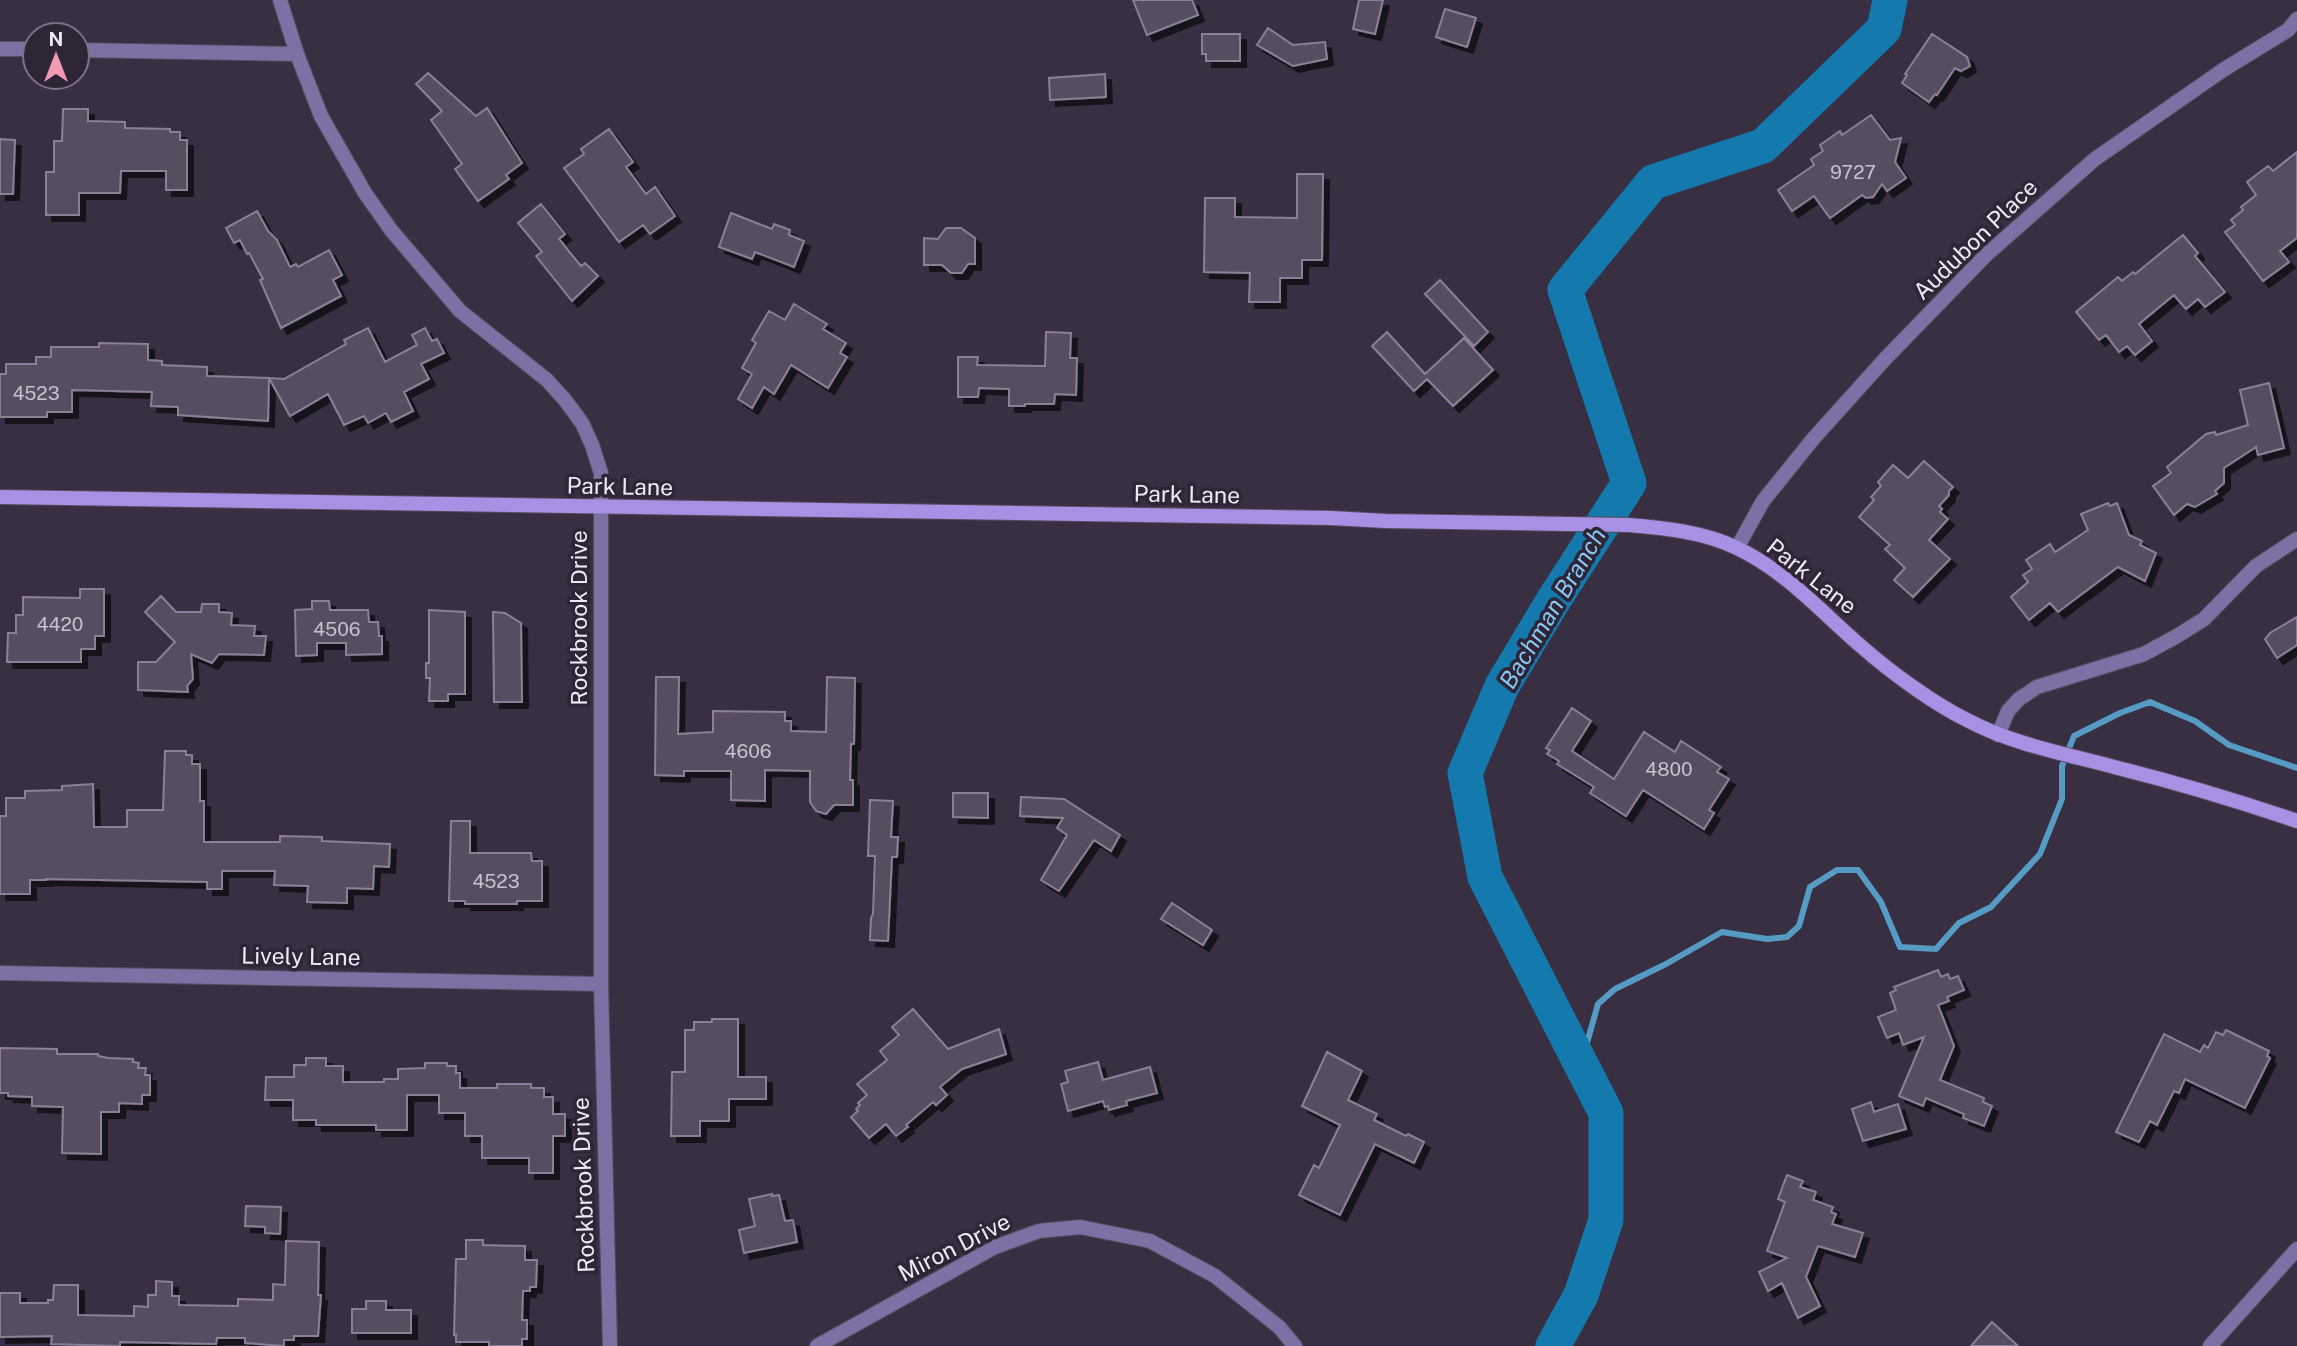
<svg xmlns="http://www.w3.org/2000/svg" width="2297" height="1346" font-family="'Public Sans',sans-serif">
	<defs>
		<filter id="shadow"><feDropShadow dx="6" dy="6" stdDeviation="0" flood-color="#0009"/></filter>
	</defs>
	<rect width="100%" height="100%" fill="#382f42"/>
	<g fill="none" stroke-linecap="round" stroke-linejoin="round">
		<path stroke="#559bc3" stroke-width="6" d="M1581 1064 1598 1004 1615 989 1666 964 1722 932 1767 939 1787 937 1799 926 1810 887 1837 870H1858L1881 902 1900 947 1936 949 1959 923 1991 907 2040 854 2062 799V766L2074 736 2120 713 2150 702 2195 721 2229 745 2297 768"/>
		<path stroke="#1479ad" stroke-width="35" d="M1553 1346 1581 1295 1606 1220V1113L1485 877 1465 773 1502 686 1553 601 1629 483 1565 290 1653 182 1763 146 1884 29 1890 0"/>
	</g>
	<path fill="#564d61" stroke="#8a8097" stroke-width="2" filter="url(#shadow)" d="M1133 0H1192L1198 15 1147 35Z
		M1359 0H1383L1375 34 1353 29Z
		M1445 9 1476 18 1467 47 1436 37Z
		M1268 28 1293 45 1325 42 1327 59 1293 66 1257 45Z
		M1202 34H1240V61H1206V54H1202Z
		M1932 34 1967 57 1970 66 1961 71 1955 68 1937 95 1935 94 1929 102 1902 83 1907 75 1905 74Z
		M428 73 476 116 487 108 522 163 506 175 509 179 478 201 455 169 462 164 431 120 442 111 416 84Z
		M1105 74 1106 97 1050 100 1049 78Z
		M63 109H88V121L125 122V128L170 129V132H180V140H187V190H166V171H121L120 193H79V215H46V172H54V141H62Z
		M1871 115 1890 140 1901 138 1895 162 1906 178 1887 191 1882 184 1873 197 1866 198 1862 195 1830 218 1814 196 1792 211 1778 190 1814 165 1811 159 1823 151 1820 145 1840 131 1842 135Z
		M609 129 633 162 626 167 646 194 655 187 675 216 650 234 643 225 619 242 564 168 584 154 581 149Z
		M0 139 15 140 13 194H0Z
		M2297 152V238L2280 251 2289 262 2263 281 2225 232 2235 225 2231 220 2243 210 2241 207 2256 195 2247 182 2268 166 2273 171Z
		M1297 174H1323L1322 260H1302V278H1280V302H1249L1250 273 1204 272 1205 198H1235V217L1297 218Z
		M541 204 565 234 559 239 581 266 585 263 598 276 572 301 536 256 542 252 518 223Z
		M257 211 268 231 277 240 290 267 296 264 298 267 329 250 342 275 333 280 341 296 281 328 260 280 263 279 249 253 247 254 240 240 234 243 226 228Z
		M731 213 772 229 774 224 790 230 789 235 804 241 794 267 755 252 752 259 719 247Z
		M946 228H961L975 238V264H968L962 273H951L942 265H924V238L938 239Z
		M2183 235 2198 253 2195 256 2225 292 2205 307 2198 299 2186 309 2174 295 2139 324 2152 341 2135 355 2127 346 2119 352 2106 335 2099 340 2076 312 2118 277 2122 281 2133 272 2135 274Z
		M1440 280 1488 332 1474 346 1425 294Z
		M794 304 827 324 823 329 846 343 840 353 847 357 828 388 791 365 774 394 764 387 752 408 738 399 752 374 742 368 756 343 752 340 769 311 785 320Z
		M368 328 385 362 417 345 412 335 425 328 432 341 437 339 444 353 421 364 429 379 404 392 413 411 391 422 386 413 368 423 364 416 344 425 328 394 290 416 269 378 284 379 339 348 346 344 344 340Z
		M1046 332 1071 333 1070 358H1077L1076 395 1055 394 1054 404H1025V406H1009V389L979 388 978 397H958V357H978L977 365 1045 366Z
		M1387 332 1425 374 1464 338 1493 370 1453 406 1427 379 1414 391 1372 346Z
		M99 343 148 344V360L162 361V365L207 367V376L269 378 268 421 178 415V407L151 406 152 392 72 390V412H47V417H0V374H6V364H36V357H51V347H99Z
		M2269 383 2284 448 2258 455 2256 447 2224 468V483L2215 491 2217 494 2195 507 2187 504 2174 515 2153 486 2171 473 2167 467 2206 434 2215 432 2216 435 2248 425 2240 390Z
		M1924 461 1953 487 1949 491V495L1939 506 1942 509 1940 512 1948 519 1929 540 1950 559 1913 597 1894 580 1905 568 1885 549 1890 545 1859 517 1874 500 1871 497 1881 486 1878 482 1893 465 1908 478Z
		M2108 503 2110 506 2117 503 2129 535 2142 541 2140 545 2156 553 2145 581 2118 567 2058 612 2050 603 2029 620 2011 597 2028 582 2023 575 2032 569 2026 560 2050 544 2055 552 2088 530 2081 514Z
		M80 589H104V636H95V649H81V662H7L8 633H16V615H23V597L80 598Z
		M161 596 176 612H201L202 604H219V612L232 613 231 625 255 626 254 636H266L264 655 219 654 212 663 191 654 193 679 187 686 188 692 138 690V662H156L175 642 145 612Z
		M312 601H329L330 610H368L369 622H378L379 636H382V654L346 655V643H317V655L296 656 295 610 312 609Z
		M429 610 465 612V694H448V701H429L430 678H426V663H429Z
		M493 612 505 613 521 623 522 702H494Z
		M2297 617V645L2277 658 2265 639 2270 633Z
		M656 677H679L678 734 713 732V711L785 712V721H791V731L826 732 827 677 855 678 854 744H851L850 780H853V805H834L826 814 816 811 810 802V771L765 770V801L731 800V771H684V776L655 775Z
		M1572 708 1591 721 1572 751 1614 779 1644 732 1675 752 1681 741 1721 767 1717 772 1729 779 1709 810 1714 813 1704 829 1643 790 1626 816 1590 793 1594 787 1557 764 1559 761 1547 754 1550 750 1546 748Z
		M165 751H186V755H192V764H200V801H204V842H280V836L322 837V841L390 844 389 867 374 866 373 889 347 888V903L307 902 308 886 274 885 275 871H222V889H207V882L46 879V880H30V894H0V816H6V798H25V791L62 790V786L93 784 94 827H127V810H163Z
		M953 793H988V818L953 817Z
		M1021 797 1064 799 1120 835 1111 851 1094 840 1059 891 1041 880 1067 835 1057 828 1063 818 1020 816Z
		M870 800 893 801 891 837H898L897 857H892L888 941 870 940 871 918 873 914 875 856H868Z
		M451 821H470V853H531L532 861H542V901H517V904H465V901H449Z
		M1172 903 1212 930 1203 945 1161 919Z
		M1938 970 1941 977 1948 974 1950 979 1958 976 1964 990 1947 997 1949 1001 1938 1005 1954 1046 1940 1080 1984 1098 1983 1102 1992 1106 1984 1126 1963 1118 1964 1114 1926 1098 1923 1106 1899 1096 1924 1037 1903 1045 1899 1033 1887 1038 1878 1017 1896 1010 1890 993 1896 990 1894 987Z
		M913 1009 948 1049 999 1029 1006 1054 962 1069 940 1087 947 1095 936 1105 933 1102 906 1125 908 1127 896 1136 886 1124 869 1138 851 1117 858 1111 856 1109 860 1105 858 1103 867 1095 857 1084 887 1060 880 1051 899 1035 892 1027Z
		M712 1019H738V1077H766V1099H729V1121H700V1136H671L672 1072H685V1030H694V1022H712Z
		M2226 1030 2269 1051 2267 1056 2270 1058 2245 1108 2185 1079 2179 1093 2174 1091 2157 1125 2150 1121 2139 1142 2116 1132 2164 1034 2200 1052 2204 1045 2208 1048 2216 1032 2223 1035Z
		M0 1048 57 1049V1054H98V1056L108 1058 133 1059V1062L139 1063 138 1068H146L145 1075H150V1095H142V1104L119 1103V1112H101V1154L62 1153 63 1107 32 1106V1097L8 1096V1093H0Z
		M1327 1052 1362 1071 1348 1100 1377 1114 1374 1120 1406 1136 1408 1134 1424 1142 1414 1163 1375 1144 1340 1215 1299 1195 1314 1165 1319 1168 1340 1125 1302 1106Z
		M306 1058H326V1066H343V1082H384V1079H398V1069L425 1068V1063H447V1066H456V1073H460V1088H497V1084H531V1088H544V1097H553V1114H565V1136H553V1173H529V1158H482V1136H465V1113H439V1095H407V1130H376V1125H316V1120H293V1100H265L266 1077H294V1065H306Z
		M1098 1062 1103 1080 1150 1067 1157 1093 1126 1101 1127 1105 1109 1110 1108 1106 1105 1107 1103 1101 1068 1111 1061 1084 1068 1082 1065 1071Z
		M1871 1102 1874 1112 1898 1104 1906 1129 1863 1141 1852 1109Z
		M1787 1175 1803 1181 1800 1187 1816 1192 1813 1200 1833 1207 1831 1212 1836 1214 1832 1224 1863 1233 1855 1257 1818 1246 1806 1277 1820 1306 1798 1318 1782 1283 1768 1291 1759 1272 1787 1258 1767 1251 1785 1202 1778 1199Z
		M772 1194V1196L779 1195 785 1221 793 1220 797 1242 744 1253 739 1230 755 1226 749 1199Z
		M246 1206 281 1207 280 1234 265 1233V1227L245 1226Z
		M466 1240H483V1245L525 1246V1260H537L536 1287H530V1291H523L522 1320H527V1339H522V1346H489V1342H456V1335H454L456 1259H466Z
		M286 1241 319 1242 318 1295H321L318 1336H294V1340H284V1346L245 1343V1338H217L216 1344 120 1342V1346L51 1344 52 1336 0 1337V1293H20V1303H48V1300H53L54 1285H78V1315L134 1316V1306L148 1307V1295H156V1281L172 1282V1296H179V1305L238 1306V1299L273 1300V1284L285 1285Z
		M366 1301H386V1310H411V1333H352V1309H366Z
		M1992 1322 2018 1346H1971Z"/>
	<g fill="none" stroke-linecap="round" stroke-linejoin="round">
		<defs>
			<path id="street" d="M280 0 297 54 321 116 365 193 391 230 460 311 547 380 565 400 582 423 592 445 601 473V984L610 1346
				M0 49H35
				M77 50 297 54
				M1737 548 1763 501 1813 439 1885 359 1986 255 2095 159 2223 70 2288 30 2297 19
				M1998 735 2008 711 2019 699 2037 687 2144 654 2177 636 2204 619 2256 566 2297 539
				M0 973 601 984
				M817 1346 995 1247 1039 1231 1080 1227 1150 1241 1215 1276 1279 1327 1295 1346
				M2210 1346 2297 1249"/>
			<path id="secondary" d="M0 497 1331 518 1386 521 1629 525C1665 528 1704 532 1737 548 1787 572 1821 612 1862 647 1889 671 1934 704 1967 720 2014 745 2067 754 2118 768 2178 783 2238 801 2297 821"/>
		</defs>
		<use href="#street" stroke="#554d5f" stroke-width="16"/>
		<use href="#secondary" stroke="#554d5f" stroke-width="16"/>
		<use href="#street" stroke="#7d70a4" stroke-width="14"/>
		<use href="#secondary" stroke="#a791e4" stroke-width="14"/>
	</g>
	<g text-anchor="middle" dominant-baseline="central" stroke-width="7" stroke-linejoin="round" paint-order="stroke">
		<g font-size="19" fill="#c8c2d0">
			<text x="1853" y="172">9727</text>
			<text x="36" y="393">4523</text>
			<text x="60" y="624">4420</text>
			<text x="337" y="629">4506</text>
			<text x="748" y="751">4606</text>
			<text x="1669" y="769">4800</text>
			<text x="496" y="881">4523</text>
		</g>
		<g font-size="23" fill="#eee9f5" stroke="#2e2537">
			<text transform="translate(1975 239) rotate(-44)">Audubon Place</text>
			<text transform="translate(620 486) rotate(1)">Park Lane</text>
			<text transform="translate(1187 494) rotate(1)">Park Lane</text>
			<text transform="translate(1812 576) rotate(38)">Park Lane</text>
			<text transform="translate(578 618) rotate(-90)">Rockbrook Drive</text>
			<text transform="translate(301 956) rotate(1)">Lively Lane</text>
			<text transform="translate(583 1185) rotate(-92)">Rockbrook Drive</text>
			<text transform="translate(954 1247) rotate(-27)">Miron Drive</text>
		</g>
		<g font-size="24" font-style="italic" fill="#89c8f3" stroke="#2e2537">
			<text transform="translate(1552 608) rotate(-59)">Bachman Branch</text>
		</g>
	</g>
	<g transform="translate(56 56)"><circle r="33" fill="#2e2537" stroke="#7b7383" stroke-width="2"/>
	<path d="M0-5L12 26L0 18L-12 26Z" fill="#f19ab1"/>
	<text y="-10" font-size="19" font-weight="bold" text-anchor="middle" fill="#eee9f5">N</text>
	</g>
</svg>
